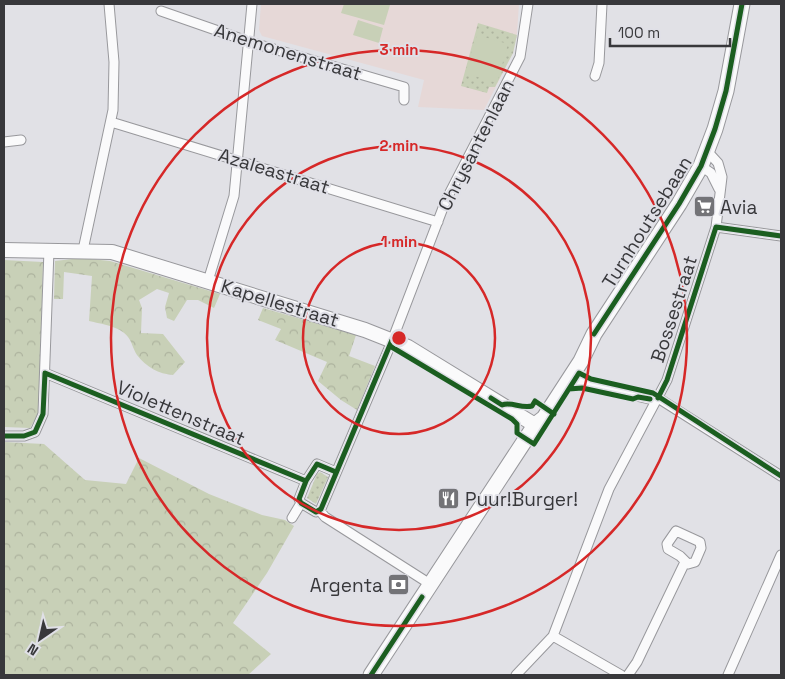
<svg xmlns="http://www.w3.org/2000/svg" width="785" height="679" font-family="'Space Grotesk',sans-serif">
	<defs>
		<pattern id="grass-dots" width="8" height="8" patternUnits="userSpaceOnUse" patternTransform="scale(1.25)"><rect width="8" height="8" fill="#c8d0b7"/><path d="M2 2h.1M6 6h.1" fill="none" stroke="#adb39e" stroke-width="1.8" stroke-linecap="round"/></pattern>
		<pattern id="forest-crowns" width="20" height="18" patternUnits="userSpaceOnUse" patternTransform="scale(1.25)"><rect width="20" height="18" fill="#c8d0b7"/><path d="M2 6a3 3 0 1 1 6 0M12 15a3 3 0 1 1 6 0" fill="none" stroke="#adb39e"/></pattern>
	</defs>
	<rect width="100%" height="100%" fill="#e1e1e6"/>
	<path fill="#e6d8d7" d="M261 4H519L517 33 513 53 484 110 418 107 424 80 262 36 259 30Z"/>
	<path fill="url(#grass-dots)" d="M478 23 517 35 513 53 495 87H489L487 93 461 86Z
		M320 472 328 477 316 504 307 498 317 474Z"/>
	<path fill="url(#forest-crowns)" d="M81 258 110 261 220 294 214 308 198 300H187L174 321 167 318 165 307 169 293 157 289 139 300 142 308 141 333 163 334 185 362 173 375C159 374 146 367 137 355 133 349 132 342 128 337 120 326 101 324 89 321L92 276 64 272 63 299H54L55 261Z
		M4 260 43 262 39 412 30 428 4 427Z
		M263 308 356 335 349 356 375 366 357 410 341 400 318 381 327 362 275 340 281 329 258 320Z
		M4 442 44 444 85 480 126 484 139 458 209 494 262 515 285 520 294 526 267 573 233 623 271 654 248 675H4Z"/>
	<path fill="#c8d0b7" d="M344 4H385L390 5 384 25 341 13Z
		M358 20 383 28 379 43 353 35Z
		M477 35 508 44 497 83 465 73Z"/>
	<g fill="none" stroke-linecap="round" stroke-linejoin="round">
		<defs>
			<path id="street" d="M161 11 250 42 404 87V100
				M595 76 599 63 602 4
				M111 122 438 222
				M4 142 21 140
				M701 166 711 173 719 189
				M716 227 781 236
				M83 250 113 110 114 62 109 4
				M208 281 234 196 252 4
				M45 373 306 481
				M570 378 593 386 649 399 658 398 781 476
				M4 436H24L35 432 43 414 49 250
				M301 503 316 512 320 511 325 517 430 584
				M301 503 299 499 306 481 317 464 336 472
				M320 511 390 346 446 200 520 57 528 4
				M292 518 301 503
				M676 531 700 542 701 548 695 562 688 564 680 556 668 549 667 544Z
				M553 636 621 675
				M516 675 553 636 609 489 667 380 716 227 722 177 718 163 707 151
				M628 675 637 662 685 562
				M728 675 781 555"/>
			<path id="secondary" d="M4 250 112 252 365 330 408 347 535 425"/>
			<path id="primary" d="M371 675 535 425 544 418 581 361 594 334 679 204 701 166 715 129 726 91 742 4"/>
		</defs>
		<use href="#street" stroke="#98989c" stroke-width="11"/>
		<use href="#secondary" stroke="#98989c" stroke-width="16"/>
		<use href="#primary" stroke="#98989c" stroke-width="17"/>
		<use href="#street" stroke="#fafafb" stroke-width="9"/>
		<use href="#secondary" stroke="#fafafb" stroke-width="14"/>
		<use href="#primary" stroke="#fafafb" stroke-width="15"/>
		<defs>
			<path id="cycleway" d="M594 334 679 204 701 166 715 129 726 91 742 4
				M390 346 512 419 517 424V433L534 444 579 373 591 379 653 393 781 476
				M569 389 582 388 633 399 638 397 650 399
				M491 398 502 405C511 401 521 409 532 406L535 401 554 414
				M658 398 667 380 716 227 781 236
				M4 436H24L35 432 43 414 45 373 306 481
				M336 472 317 464 306 481 299 499 301 503 316 512 321 509 392 340
				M371 675 422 597"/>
		</defs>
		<use href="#cycleway" stroke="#e0e0e7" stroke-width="8"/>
		<use href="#cycleway" stroke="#1b5e20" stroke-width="5"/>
	</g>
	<g fill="none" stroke="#d62828" stroke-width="2.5">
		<circle cx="399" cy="338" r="96"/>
		<circle cx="399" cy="338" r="192"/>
		<circle cx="399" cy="338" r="288"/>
	</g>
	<defs>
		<symbol id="supermarket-square" viewBox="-11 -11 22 22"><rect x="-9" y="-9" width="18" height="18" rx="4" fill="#737377" stroke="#e0e0e7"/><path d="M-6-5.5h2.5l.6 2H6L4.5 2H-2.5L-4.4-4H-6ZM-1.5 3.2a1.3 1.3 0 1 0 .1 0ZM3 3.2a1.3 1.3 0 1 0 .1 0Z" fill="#fff"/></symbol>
		<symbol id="restaurant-square" viewBox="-11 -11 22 22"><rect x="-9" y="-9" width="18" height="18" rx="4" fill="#737377" stroke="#e0e0e7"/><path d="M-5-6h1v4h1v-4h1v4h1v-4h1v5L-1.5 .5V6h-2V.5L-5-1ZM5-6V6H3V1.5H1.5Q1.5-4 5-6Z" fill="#fff"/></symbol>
		<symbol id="bank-square" viewBox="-11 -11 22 22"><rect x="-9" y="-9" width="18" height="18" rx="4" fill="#737377" stroke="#e0e0e7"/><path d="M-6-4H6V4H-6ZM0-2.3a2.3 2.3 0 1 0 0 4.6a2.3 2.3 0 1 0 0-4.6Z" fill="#fff"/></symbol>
	</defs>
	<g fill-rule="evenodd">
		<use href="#supermarket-square" x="692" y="194" width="25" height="25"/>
		<use href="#restaurant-square" x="436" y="486" width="25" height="25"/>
		<use href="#bank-square" x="386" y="572" width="25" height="25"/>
	</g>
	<g text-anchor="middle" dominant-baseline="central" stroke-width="4" stroke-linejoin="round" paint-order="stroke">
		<g font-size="19" fill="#38383b" stroke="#e0e0e7">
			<text transform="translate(288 52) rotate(17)">Anemonenstraat</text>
			<text transform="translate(476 145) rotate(-63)">Chrysantenlaan</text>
			<text transform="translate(274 171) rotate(17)">Azaleastraat</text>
			<text transform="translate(647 222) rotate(-58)">Turnhoutsebaan</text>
			<text transform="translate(280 303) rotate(17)">Kapellestraat</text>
			<text transform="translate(674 309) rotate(-72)">Bossestraat</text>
			<text transform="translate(181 413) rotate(23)">Violettenstraat</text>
		</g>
		<g font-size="19" fill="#38383b" stroke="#e0e0e7" text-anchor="start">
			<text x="720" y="207">Avia</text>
			<text x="465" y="499">Puur!Burger!</text>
			<text x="383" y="585" text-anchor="end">Argenta</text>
		</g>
	</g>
	<circle cx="399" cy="338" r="8" fill="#d62828" stroke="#e0e0e7" stroke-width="2.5"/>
	<g font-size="15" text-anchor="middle" font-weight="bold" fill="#d62828" stroke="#e0e0e7" stroke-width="4" stroke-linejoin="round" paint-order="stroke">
		<text x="399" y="55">3 min</text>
		<text x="399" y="151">2 min</text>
		<text x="399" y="247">1 min</text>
	</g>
	<rect width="785" height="679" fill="none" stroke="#38383b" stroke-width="10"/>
	<g transform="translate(40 639) rotate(214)" stroke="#e0e0e7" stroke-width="4" paint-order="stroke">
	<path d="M0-4L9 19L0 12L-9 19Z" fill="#38383b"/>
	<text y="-8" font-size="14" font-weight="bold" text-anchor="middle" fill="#38383b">N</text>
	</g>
	<path d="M610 38v8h120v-8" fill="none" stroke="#38383b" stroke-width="2.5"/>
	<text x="618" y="38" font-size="15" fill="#38383b" stroke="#e0e0e7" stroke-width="4" paint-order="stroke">100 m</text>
</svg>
